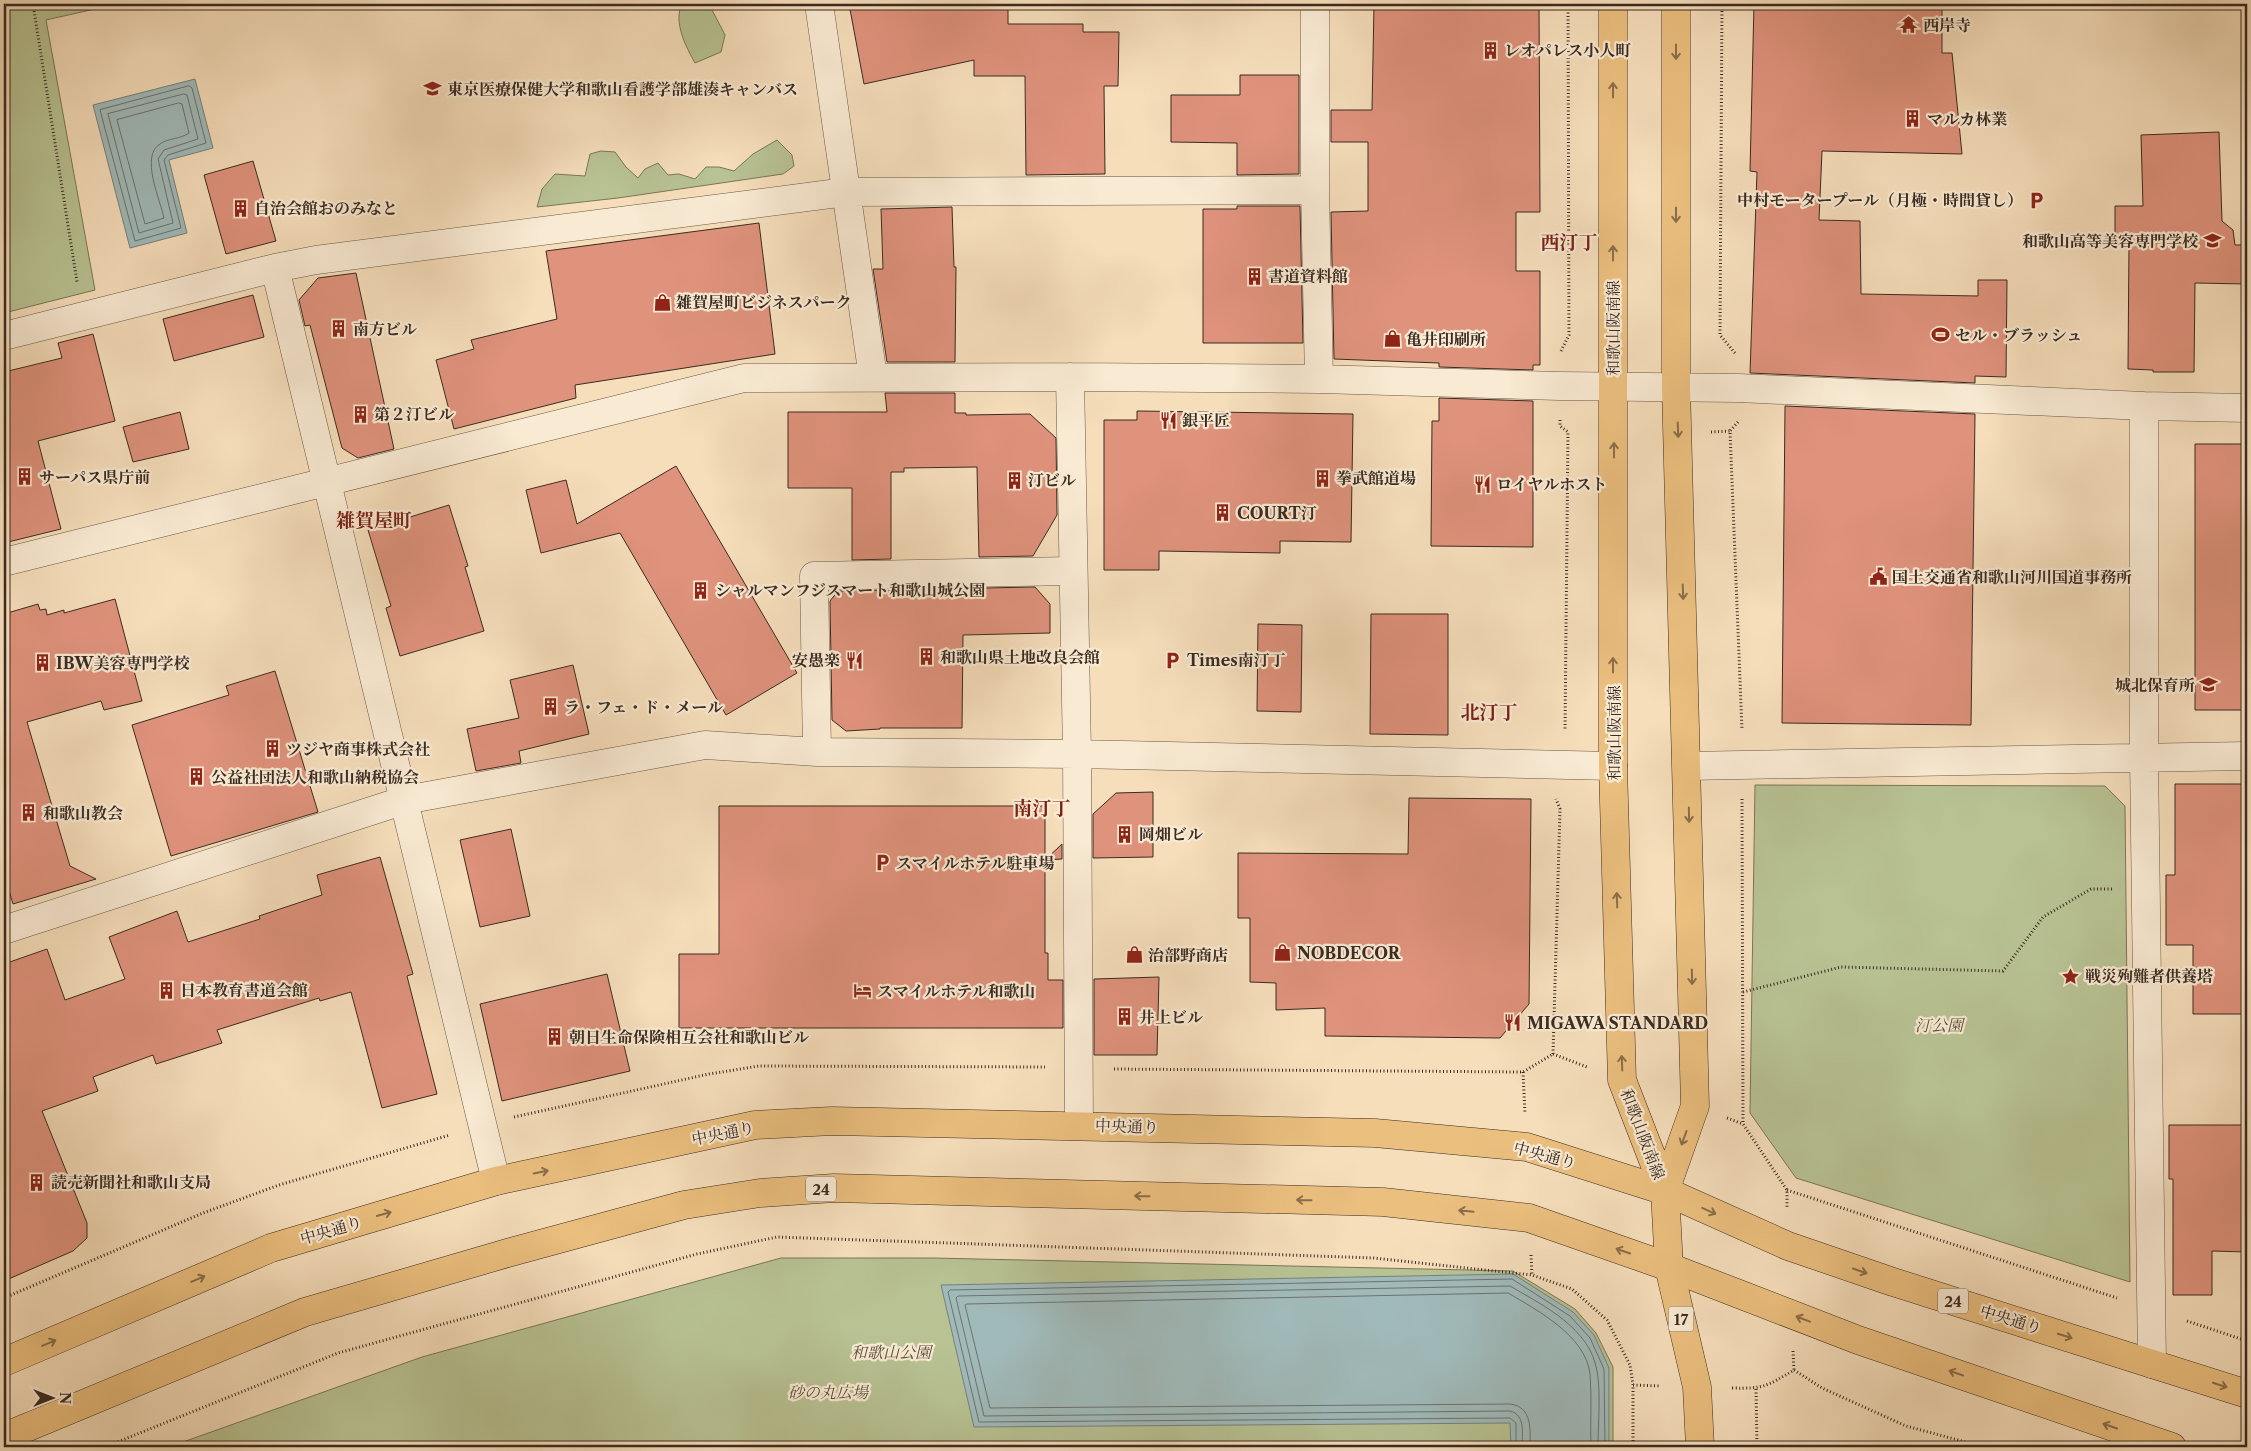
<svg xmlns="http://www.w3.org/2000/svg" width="2251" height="1451" font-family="'Libre Caslon Text','Noto Serif JP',serif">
	<rect width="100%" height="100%" fill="#f6debb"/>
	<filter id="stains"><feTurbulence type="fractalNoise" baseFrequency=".004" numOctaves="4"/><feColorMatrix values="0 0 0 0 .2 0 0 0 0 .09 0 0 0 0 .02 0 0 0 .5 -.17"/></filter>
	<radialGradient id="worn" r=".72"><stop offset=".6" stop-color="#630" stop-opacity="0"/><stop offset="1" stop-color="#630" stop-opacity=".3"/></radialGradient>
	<path fill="#b8c293" stroke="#79765a" d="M4 4H117L46 20 95 290 4 313Z
		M682 4H717L712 10 725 35 721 52 695 63C686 47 673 22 682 4Z
		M777 140 792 155 794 166 783 174 618 198 537 207 542 189 555 174 585 176 590 154 601 151 615 152 626 167 638 178 645 169 658 163 668 175 679 174 695 179 706 167H719L734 171 753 154Z
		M1755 785 2105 786 2125 806 2130 1282 1796 1178 1750 1113Z
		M781 1258H933L1513 1271 1575 1309 1596 1333 1613 1367V1447H169L422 1357Z"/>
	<path fill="#a0baba" stroke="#77817d" d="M195 79 213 148 169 160 187 233 130 248 93 105Z
		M1513 1274 1573 1312 1594 1335 1609 1368V1447H1511L1510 1423 974 1427 941 1285Z"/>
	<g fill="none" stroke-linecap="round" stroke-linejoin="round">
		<path stroke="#6d726e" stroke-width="1" d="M189 86 192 88 206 143 168 155 164 160 181 228 135 241 100 110Z
			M184 94 187 95 198 139 164 150 158 159 173 223 139 233 108 114Z
			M179 103 182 104 189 133C181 139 168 138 160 144 140 156 160 199 164 218L145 224 117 120Z
			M1516 1447V1423L1510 1418 979 1422 948 1292 950 1290 1512 1279 1570 1316 1590 1338 1604 1369 1605 1447
			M1522 1447C1522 1434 1526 1415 1510 1411L984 1416 956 1298 958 1296 1510 1286C1544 1306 1590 1328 1597 1371 1601 1391 1598 1425 1598 1447
			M1530 1447C1530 1430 1533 1407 1510 1404L990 1408 965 1305 967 1304 1508 1293C1537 1310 1586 1336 1590 1374 1592 1398 1590 1423 1591 1447"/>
	</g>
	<path fill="#df927c" stroke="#3a2b22" d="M849 4H1008V24H1083V32H1119L1118 86H1104L1105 174 1026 175 1025 76H974V60L864 84Z
		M1374 4H1539L1540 212H1516V271H1540V365H1533V370L1439 367V363L1334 359 1331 212 1368 211V142H1331V110H1372Z
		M1754 4H1942V53H1952L1962 154 1822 151 1819 220 1860 221 1861 294 1978 296V280H2007L2006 377 1975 376V383L1750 373 1757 172 1750 171Z
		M1240 75H1299V174L1237 175V143L1171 142V95H1240Z
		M2219 132 2222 221 2233 230 2235 245H2247V284L2195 283 2194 372H2153V370L2128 369 2129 242H2115V206H2143L2141 135Z
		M253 161 276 241 226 254 204 175Z
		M1237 206H1300L1303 343H1203V209H1237Z
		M952 207 954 267H956L955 362H887L873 269H883L881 209Z
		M759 223 775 354 575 385 576 398 454 429 436 360 474 349 471 340 557 319 546 251Z
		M356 273 394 449 358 458 342 448 310 325 305 326 299 300 318 278Z
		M253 295 264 337 174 361 163 319Z
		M93 334 115 421 38 441 61 529 4 543V372L62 358 58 343Z
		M885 393H955V413H966V415L1030 414 1056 438 1057 515 1033 556 979 557 977 467 904 468V472H891V559L852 560V488H788V412H887Z
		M1439 398 1533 401V547L1431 546 1432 421H1439Z
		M1785 406 1975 414 1971 725 1782 723Z
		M1137 411 1353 414 1351 542 1280 541V553L1159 551V570H1104V420H1137Z
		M180 412 189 449 133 462 123 427Z
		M2195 444H2247V710H2195Z
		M676 466 797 673 726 715 620 533 541 553 526 490 566 480 577 524Z
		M449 505 468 566 465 567 484 631 400 656 386 608 391 606 368 530Z
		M1035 587 1050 604V633L963 635 962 728H880V729L846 731 832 720 830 601 838 591Z
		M115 599 142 701 104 710 101 701 27 722 70 866 96 879 13 904 4 874V614L38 604 40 610 46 609 47 615 64 610V613Z
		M1371 614H1448V735L1370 734Z
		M1258 624 1302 625 1301 712 1257 711Z
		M573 665 589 734 519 751 521 763 476 771 467 729 519 718 510 680Z
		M275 671 318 812 171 856 132 725 229 695 226 686Z
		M2175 784H2247V1014H2193V945H2166V875H2175Z
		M1153 792V857L1093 858V814L1116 793Z
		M1409 798 1531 799 1529 1004 1500 1038 1325 1036V1008L1276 1010V983L1250 982V918H1238V853L1408 854Z
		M719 806H1045V953H1048V980H1063V1028H679V954H719Z
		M511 829 530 916 480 927 460 840Z
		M1062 844V859L1045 860Z
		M380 857 413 974 407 976 437 1094 382 1108 351 992 320 1001 319 998 217 1030 222 1043 156 1064 153 1055 93 1077 98 1091 42 1111 87 1223V1238L73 1251 4 1281V964L47 949 65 1000 125 979 109 937 177 911 188 942 260 919 259 916 322 895 317 875Z
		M607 974 630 1071 502 1101 480 1004Z
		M1159 977 1157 1055H1094V979Z
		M2169 1125H2247V1252L2212 1251V1295H2173V1179H2169Z"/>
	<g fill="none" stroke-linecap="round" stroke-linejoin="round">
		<defs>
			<path id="minor" d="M819 4 873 377
				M1315 4V190L1319 379
				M275 268 496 1181
				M4 336 275 268 316 260 846 192 1315 190
				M1070 377 1077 754 1079 1125
				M2144 406V757L2152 1364
				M4 562 744 378 1070 377 1319 379 1559 386 1738 388 2144 406 2247 408
				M817 752 814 576 1072 571
				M1687 766 2247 756
				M4 930 405 800 705 745 817 752 1077 754 1613 766"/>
			<path id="major" d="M1613 4V766L1622 1080 1665 1191 1669 1267 1697 1387 1700 1447
				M1665 1191 1695 1106 1676 387V4"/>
			<path id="highway" d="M4 1362 271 1248 496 1181 755 1125 832 1121 1375 1133 1527 1147 1665 1191 1788 1246 1893 1282 2247 1394
				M4 1437 305 1312 511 1252 684 1205 760 1193 834 1188 1383 1202 1529 1218 1669 1267 1858 1340 2172 1447"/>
		</defs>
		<use href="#minor" stroke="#695848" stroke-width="29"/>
		<use href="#major" stroke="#3a2b22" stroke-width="29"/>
		<use href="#highway" stroke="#3a2b22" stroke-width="29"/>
		<path stroke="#3a2b22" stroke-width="3" stroke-dasharray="1 2.5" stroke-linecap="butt" d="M33 4 77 282
			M1722 4 1720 335 1735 353
			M1561 351 1569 335 1568 4
			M1560 420V426L1568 432 1565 730
			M1738 422 1730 431 1742 730
			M1711 432 1730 431
			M1742 799 1743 1124 1787 1190V1207
			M1743 992 1841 967 2003 971 2043 917 2091 889H2113
			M1553 1054 1560 809 1556 799
			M1553 1054 1587 1067
			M1114 1069 1523 1072 1553 1054
			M1523 1072 1525 1114
			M514 1117 709 1074 759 1066 1045 1067
			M1727 1118 1743 1124
			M1787 1190 2117 1298
			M1531 1255 1532 1275
			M4 1298 203 1213 279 1185 450 1135
			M2187 1321 2247 1341
			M1793 1351 1794 1370
			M1794 1370 1822 1388 1906 1426 1984 1447
			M1633 1385 1661 1386
			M1732 1388C1764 1389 1767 1386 1794 1370
			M1756 1389 1757 1447
			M105 1447 338 1353 697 1254 777 1237 1374 1258 1532 1275 1572 1289 1607 1320 1630 1365 1633 1385V1447"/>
		<use href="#minor" stroke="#f9ead3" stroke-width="28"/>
		<use href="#major" stroke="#ebbf7e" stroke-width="28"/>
		<use href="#highway" stroke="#ebbf7e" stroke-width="28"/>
	</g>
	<defs><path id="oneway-shaft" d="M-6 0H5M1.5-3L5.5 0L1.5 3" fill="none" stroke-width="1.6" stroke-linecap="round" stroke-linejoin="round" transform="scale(1.25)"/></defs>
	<g stroke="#8a6e4b">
		<use href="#oneway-shaft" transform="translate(1676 52) rotate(90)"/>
		<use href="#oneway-shaft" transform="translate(1613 90) rotate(-90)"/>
		<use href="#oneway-shaft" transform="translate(1676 215) rotate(90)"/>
		<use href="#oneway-shaft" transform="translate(1613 253) rotate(-90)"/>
		<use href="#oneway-shaft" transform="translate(1678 430) rotate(88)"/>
		<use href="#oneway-shaft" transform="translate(1614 450) rotate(-90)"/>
		<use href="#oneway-shaft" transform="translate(1683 592) rotate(88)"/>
		<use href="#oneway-shaft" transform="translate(1613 665) rotate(-90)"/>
		<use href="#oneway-shaft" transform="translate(1689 815) rotate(89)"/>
		<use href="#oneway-shaft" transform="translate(1617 900) rotate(-92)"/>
		<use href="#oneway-shaft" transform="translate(1692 977) rotate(89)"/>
		<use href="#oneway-shaft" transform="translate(1622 1063) rotate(-92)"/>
		<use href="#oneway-shaft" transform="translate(1684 1138) rotate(110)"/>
		<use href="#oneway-shaft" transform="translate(541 1172) rotate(-12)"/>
		<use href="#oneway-shaft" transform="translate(1142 1196) rotate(-179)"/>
		<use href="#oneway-shaft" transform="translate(1304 1200) rotate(-179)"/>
		<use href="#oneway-shaft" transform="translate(1466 1211) rotate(-174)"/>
		<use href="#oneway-shaft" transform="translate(1709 1211) rotate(24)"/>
		<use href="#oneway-shaft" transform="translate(384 1214) rotate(-16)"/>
		<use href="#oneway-shaft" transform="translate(1623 1251) rotate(-161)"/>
		<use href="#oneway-shaft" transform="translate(1860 1271) rotate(19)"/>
		<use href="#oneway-shaft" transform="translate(198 1279) rotate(-23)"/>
		<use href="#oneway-shaft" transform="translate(1803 1319) rotate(-159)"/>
		<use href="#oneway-shaft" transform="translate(2065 1336) rotate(17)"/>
		<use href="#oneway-shaft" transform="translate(49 1343) rotate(-23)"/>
		<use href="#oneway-shaft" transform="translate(1956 1373) rotate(-161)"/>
		<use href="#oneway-shaft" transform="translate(2220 1385) rotate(18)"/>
		<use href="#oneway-shaft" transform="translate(2110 1426) rotate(-161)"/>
	</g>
	<defs>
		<symbol id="temple-bare" viewBox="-9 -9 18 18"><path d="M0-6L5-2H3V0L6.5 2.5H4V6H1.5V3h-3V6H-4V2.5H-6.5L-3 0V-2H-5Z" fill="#8f2418" stroke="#f9ead3" stroke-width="2.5" paint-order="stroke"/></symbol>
		<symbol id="building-bare" viewBox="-9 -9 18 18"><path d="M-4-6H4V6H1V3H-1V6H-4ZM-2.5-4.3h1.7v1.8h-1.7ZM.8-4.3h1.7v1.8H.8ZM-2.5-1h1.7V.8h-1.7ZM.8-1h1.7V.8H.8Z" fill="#8f2418" stroke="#f9ead3" stroke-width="2.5" paint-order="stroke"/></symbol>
		<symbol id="school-bare" viewBox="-9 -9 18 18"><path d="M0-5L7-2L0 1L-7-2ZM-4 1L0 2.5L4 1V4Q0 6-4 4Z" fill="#8f2418" stroke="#f9ead3" stroke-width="2.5" paint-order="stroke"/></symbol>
		<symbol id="parking-bare" viewBox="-9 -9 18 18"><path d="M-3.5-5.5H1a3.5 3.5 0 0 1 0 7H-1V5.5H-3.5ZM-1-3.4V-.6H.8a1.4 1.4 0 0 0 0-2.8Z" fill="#8f2418" stroke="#f9ead3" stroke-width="2.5" paint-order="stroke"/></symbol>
		<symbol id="shop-bare" viewBox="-9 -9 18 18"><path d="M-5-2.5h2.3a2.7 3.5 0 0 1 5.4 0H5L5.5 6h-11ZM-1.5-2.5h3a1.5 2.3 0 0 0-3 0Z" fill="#8f2418" stroke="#f9ead3" stroke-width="2.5" paint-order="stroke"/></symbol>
		<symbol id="stadium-bare" viewBox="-9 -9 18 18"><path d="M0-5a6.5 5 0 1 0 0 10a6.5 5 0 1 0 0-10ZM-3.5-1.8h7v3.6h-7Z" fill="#8f2418" stroke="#f9ead3" stroke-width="2.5" paint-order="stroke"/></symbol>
		<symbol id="restaurant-bare" viewBox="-9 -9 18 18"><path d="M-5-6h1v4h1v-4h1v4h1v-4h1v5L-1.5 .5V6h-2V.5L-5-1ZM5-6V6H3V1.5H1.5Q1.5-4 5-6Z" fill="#8f2418" stroke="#f9ead3" stroke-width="2.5" paint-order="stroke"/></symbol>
		<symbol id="civic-bare" viewBox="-9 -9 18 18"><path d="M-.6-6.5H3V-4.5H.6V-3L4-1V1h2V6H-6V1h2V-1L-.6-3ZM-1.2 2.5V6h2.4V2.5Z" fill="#8f2418" stroke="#f9ead3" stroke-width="2.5" paint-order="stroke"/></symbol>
		<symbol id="sight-bare" viewBox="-9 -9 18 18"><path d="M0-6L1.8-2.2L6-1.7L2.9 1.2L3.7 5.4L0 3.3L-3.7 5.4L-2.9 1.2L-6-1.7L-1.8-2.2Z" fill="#8f2418" stroke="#f9ead3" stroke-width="2.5" paint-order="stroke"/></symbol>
		<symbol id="hotel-bare" viewBox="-9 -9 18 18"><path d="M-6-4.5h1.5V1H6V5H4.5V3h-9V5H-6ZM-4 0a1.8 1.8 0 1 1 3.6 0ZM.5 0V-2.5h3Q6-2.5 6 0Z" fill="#8f2418" stroke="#f9ead3" stroke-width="2.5" paint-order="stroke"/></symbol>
	</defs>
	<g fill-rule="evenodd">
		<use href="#temple-bare" x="1896" y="12" width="25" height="25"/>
		<use href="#building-bare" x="1478" y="38" width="25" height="25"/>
		<use href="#school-bare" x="420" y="76" width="25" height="25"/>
		<use href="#building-bare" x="1900" y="106" width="25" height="25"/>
		<use href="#parking-bare" x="2024" y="188" width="25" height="25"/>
		<use href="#building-bare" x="228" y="196" width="25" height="25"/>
		<use href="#school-bare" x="2200" y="228" width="25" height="25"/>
		<use href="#building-bare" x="1242" y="264" width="25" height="25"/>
		<use href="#shop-bare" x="650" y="290" width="25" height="25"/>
		<use href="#building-bare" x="326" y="316" width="25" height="25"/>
		<use href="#stadium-bare" x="1928" y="322" width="25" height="25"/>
		<use href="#shop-bare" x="1380" y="326" width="25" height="25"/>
		<use href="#building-bare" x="348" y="402" width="25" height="25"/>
		<use href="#restaurant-bare" x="1156" y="408" width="25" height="25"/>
		<use href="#building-bare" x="12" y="464" width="25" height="25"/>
		<use href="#building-bare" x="1310" y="466" width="25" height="25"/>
		<use href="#building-bare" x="1002" y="468" width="25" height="25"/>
		<use href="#restaurant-bare" x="1470" y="472" width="25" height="25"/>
		<use href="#building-bare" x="1210" y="500" width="25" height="25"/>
		<use href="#civic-bare" x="1866" y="564" width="25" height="25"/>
		<use href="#building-bare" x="688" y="578" width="25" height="25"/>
		<use href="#building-bare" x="914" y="644" width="25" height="25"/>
		<use href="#restaurant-bare" x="842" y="648" width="25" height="25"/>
		<use href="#parking-bare" x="1160" y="648" width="25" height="25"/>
		<use href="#building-bare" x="30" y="650" width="25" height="25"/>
		<use href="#school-bare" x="2196" y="672" width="25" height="25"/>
		<use href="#building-bare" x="538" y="694" width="25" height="25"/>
		<use href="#building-bare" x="260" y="736" width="25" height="25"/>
		<use href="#building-bare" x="184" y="764" width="25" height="25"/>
		<use href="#building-bare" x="16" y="800" width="25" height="25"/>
		<use href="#building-bare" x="1112" y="822" width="25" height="25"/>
		<use href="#parking-bare" x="870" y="850" width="25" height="25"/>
		<use href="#shop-bare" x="1270" y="940" width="25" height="25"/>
		<use href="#shop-bare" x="1122" y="942" width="25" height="25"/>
		<use href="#sight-bare" x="2058" y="964" width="25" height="25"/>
		<use href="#building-bare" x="154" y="978" width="25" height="25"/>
		<use href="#hotel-bare" x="850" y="978" width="25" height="25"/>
		<use href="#building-bare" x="1112" y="1004" width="25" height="25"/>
		<use href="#restaurant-bare" x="1500" y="1010" width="25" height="25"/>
		<use href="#building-bare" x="542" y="1024" width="25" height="25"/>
		<use href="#building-bare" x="24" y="1170" width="25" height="25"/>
	</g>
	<g text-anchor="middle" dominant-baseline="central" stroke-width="4.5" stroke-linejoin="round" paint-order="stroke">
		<g fill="#f9ead3" stroke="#736457" stroke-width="1">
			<rect x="806" y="1176.5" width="30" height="25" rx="4"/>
			<rect x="1938" y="1288.5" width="30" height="25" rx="4"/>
			<rect x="1668.5" y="1306.5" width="25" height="25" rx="4"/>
		</g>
		<g font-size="15" font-weight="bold" fill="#3a2b22">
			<text x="821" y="1189">24</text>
			<text x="1953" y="1301">24</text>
			<text x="1681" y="1319">17</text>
		</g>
		<g font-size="16" font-weight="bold" fill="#3a2b22" stroke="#f9ead3" text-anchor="start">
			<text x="1923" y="25">西岸寺</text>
			<text x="1504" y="50">レオパレス小人町</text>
			<text x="447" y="89">東京医療保健大学和歌山看護学部雄湊キャンバス</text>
			<text x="1927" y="119">マルカ林業</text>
			<text x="2023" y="200" text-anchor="end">中村モータープール（月極・時間貸し）</text>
			<text x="254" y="208">自治会館おのみなと</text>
			<text x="2198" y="241" text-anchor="end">和歌山高等美容専門学校</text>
			<text x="1268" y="276">書道資料館</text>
			<text x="676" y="302">雑賀屋町ビジネスパーク</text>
			<text x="353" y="329">南方ビル</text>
			<text x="1955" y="335">セル・ブラッシュ</text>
			<text x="1406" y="339">亀井印刷所</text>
			<text x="374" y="414">第２汀ビル</text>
			<text x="1182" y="420">銀平匠</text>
			<text x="39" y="477">サーパス県庁前</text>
			<text x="1336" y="478">拳武館道場</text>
			<text x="1028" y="480">汀ビル</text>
			<text x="1496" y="484">ロイヤルホスト</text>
			<text x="1237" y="513">COURT汀</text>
			<text x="1892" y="577">国土交通省和歌山河川国道事務所</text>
			<text x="715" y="590">シャルマンフジスマート和歌山城公園</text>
			<text x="940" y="657">和歌山県土地改良会館</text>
			<text x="840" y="660" text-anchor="end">安愚楽</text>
			<text x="1187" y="660">Times南汀丁</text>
			<text x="56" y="663">IBW美容専門学校</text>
			<text x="2195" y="685" text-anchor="end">城北保育所</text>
			<text x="564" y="707">ラ・フェ・ド・メール</text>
			<text x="286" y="749">ツジヤ商事株式会社</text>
			<text x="211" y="777">公益社団法人和歌山納税協会</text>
			<text x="43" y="813">和歌山教会</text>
			<text x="1139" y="834">岡畑ビル</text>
			<text x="896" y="863">スマイルホテル駐車場</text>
			<text x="1297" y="953">NOBDECOR</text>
			<text x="1148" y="955">治部野商店</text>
			<text x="2085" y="976">戦災殉難者供養塔</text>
			<text x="180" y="990">日本教育書道会館</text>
			<text x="877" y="991">スマイルホテル和歌山</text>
			<text x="1139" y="1017">井上ビル</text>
			<text x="1527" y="1023">MIGAWA STANDARD</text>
			<text x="569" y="1037">朝日生命保険相互会社和歌山ビル</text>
			<text x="51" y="1182">読売新聞社和歌山支局</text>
		</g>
		<g font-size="16" fill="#3a2b22" stroke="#f9ead3">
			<text transform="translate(1613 328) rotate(-90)">和歌山阪南線</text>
			<text transform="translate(1614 733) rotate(-90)">和歌山阪南線</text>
			<text transform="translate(1127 1126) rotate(2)">中央通り</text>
			<text transform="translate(723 1133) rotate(-11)">中央通り</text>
			<text transform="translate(1643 1134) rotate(69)">和歌山阪南線</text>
			<text transform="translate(1545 1155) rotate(15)">中央通り</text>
			<text transform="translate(331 1230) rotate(-16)">中央通り</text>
			<text transform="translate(2011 1319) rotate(17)">中央通り</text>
		</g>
		<g font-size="16" font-style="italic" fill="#5a513e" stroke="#f9ead3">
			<text x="1939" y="1025">汀公園</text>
			<text x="891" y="1352">和歌山公園</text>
			<text x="828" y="1392">砂の丸広場</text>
		</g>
		<g font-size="19" font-weight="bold" fill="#7a1f14" stroke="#f9ead3">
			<text x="1569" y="242">西汀丁</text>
			<text x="374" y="520">雑賀屋町</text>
			<text x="1489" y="712">北汀丁</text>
			<text x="1042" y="808">南汀丁</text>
		</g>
	</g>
	<rect width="2251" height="1451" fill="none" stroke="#f6debb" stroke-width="20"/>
	<rect x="5" y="5" width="2241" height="1441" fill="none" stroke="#3a2b22" stroke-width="2.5"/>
	<rect x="10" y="10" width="2231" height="1431" fill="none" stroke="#3a2b22"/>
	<g transform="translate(52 1398) rotate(90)" stroke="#f9ead3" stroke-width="4" paint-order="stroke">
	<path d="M0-4L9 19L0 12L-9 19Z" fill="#3a2b22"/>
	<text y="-8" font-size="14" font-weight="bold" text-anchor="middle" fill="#3a2b22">N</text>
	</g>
	<rect width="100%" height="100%" filter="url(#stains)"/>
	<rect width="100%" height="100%" fill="url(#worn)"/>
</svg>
